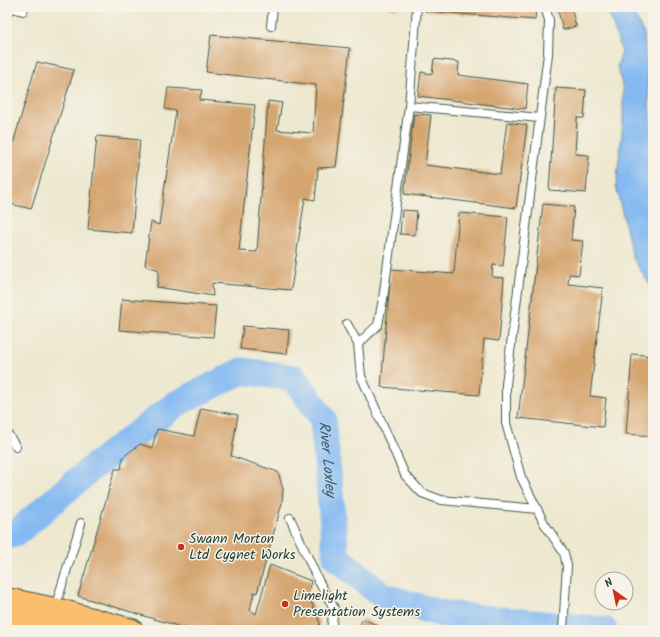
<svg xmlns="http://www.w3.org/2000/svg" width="660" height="637" font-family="Kalam,sans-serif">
	<rect width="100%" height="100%" fill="#f7f3e8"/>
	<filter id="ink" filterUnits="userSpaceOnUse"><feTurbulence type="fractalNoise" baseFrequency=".025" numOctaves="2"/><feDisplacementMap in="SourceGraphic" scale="8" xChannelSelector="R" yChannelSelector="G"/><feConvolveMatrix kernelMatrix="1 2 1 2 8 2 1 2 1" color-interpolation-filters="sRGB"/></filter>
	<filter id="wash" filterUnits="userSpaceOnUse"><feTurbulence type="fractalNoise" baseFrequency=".012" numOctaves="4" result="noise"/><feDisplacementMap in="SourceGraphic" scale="16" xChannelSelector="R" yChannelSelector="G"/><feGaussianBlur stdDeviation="0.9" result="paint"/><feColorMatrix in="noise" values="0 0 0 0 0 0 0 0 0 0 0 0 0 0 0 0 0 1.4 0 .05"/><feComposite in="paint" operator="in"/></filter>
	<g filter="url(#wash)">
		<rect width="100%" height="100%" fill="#ede8cf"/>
		<path fill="#84b9f2" stroke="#527b93" d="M607 7H630L644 34 653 156V290L633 258 616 186 623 124V88L617 67 622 52Z"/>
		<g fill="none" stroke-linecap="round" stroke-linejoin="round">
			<path stroke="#84b9f2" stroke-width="27" id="s1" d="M7 536 15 534 93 467 176 404 242 371 294 378 323 419 336 557 383 596 442 614 604 630"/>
		</g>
		<g id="blocks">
			<path fill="#d6a671" d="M389 7H399V9L389 8Z
				M426 7H536L535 20 425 11Z
				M557 7H571L576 26 563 30Z
				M211 35 350 48 336 167 318 168 315 200 305 198 291 290 212 283 213 296 157 287 159 270 145 265 151 222 159 225 176 111 165 109 168 88 202 90 199 100 255 105 239 251 257 252 268 101 282 103 277 130 313 133 316 85 206 72Z
				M434 59 459 62 458 75 528 84 525 109 418 96 421 72 432 74Z
				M37 62 74 70 31 209 7 203V164Z
				M556 88 586 90 584 118H577L575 154 589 155 586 193 549 190Z
				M414 114 431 115 425 165 500 174 507 122 527 125 516 208 404 194Z
				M97 136 140 140 132 233 88 229Z
				M543 204 574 207 571 240 583 241 579 275 569 274 568 284 603 288 590 396 606 398 603 427 518 418Z
				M402 210 417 211 415 235 400 234Z
				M459 213 508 217 503 266 493 265 492 277 504 278 499 341 484 339 479 395 381 387 391 269 454 274Z
				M122 299 216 306 213 337 119 330Z
				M243 326 289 330 287 354 240 349Z
				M632 354 653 356V436L626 434Z
				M201 408 238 415 231 456 278 472 283 489 282 503 257 593 254 592 250 610 256 614 270 565 311 581 308 594 320 623 318 630H191L78 596 115 469H121L123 457 140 444 152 448 157 429 194 436Z
				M363 619 387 630H357Z"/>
		</g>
	</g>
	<g filter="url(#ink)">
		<use href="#blocks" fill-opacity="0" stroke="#3e574b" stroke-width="1"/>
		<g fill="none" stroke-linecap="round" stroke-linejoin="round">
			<defs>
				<path id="service" d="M417 7 409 106 540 118
					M545 7 549 20 548 54 506 384V423L521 477 544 523 564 553 567 566 563 630
					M7 15 9 7 23 11 24 7
					M271 26 273 7
					M347 324 358 344 361 376 405 475 422 493 441 500 537 509
					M358 344 378 325 383 299 409 106
					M7 433 16 447
					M290 518 318 580 334 608 331 630
					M55 608 81 523"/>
				<path id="trunk" d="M7 599 60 610 132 630
					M7 617 31 620 73 630"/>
			</defs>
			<use href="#service" stroke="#3e574b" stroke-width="10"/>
			<use href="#trunk" stroke="#3e574b" stroke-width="24"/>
			<use href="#service" stroke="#fff" stroke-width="8"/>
			<use href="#trunk" stroke="#fbbe6e" stroke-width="22"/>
		</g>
	</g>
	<g fill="#c8321e" stroke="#f7f3e8" stroke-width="1.5">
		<circle cx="181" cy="547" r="4"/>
		<circle cx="285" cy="604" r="4"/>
	</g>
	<g text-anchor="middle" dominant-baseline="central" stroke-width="3" stroke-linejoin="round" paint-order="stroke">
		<g font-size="14" fill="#1f3d34" stroke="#f7f3e8" text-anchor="start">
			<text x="189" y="539">Swann Morton<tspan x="189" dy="16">Ltd Cygnet Works</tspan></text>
			<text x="293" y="596">Limelight<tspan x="293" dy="16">Presentation Systems</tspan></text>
		</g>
		<g font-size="15" font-style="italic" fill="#385c64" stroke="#f7f3e8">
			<text stroke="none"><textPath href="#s1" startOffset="432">River Loxley</textPath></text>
		</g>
	</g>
	<rect width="660" height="637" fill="none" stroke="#f7f3e8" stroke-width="24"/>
	<g transform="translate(614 591) rotate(327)"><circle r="19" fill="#f7f3e8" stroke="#a1aaa0"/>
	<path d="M0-3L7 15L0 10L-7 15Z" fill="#c8321e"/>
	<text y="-6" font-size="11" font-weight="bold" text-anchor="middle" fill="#1f3d34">N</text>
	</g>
</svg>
